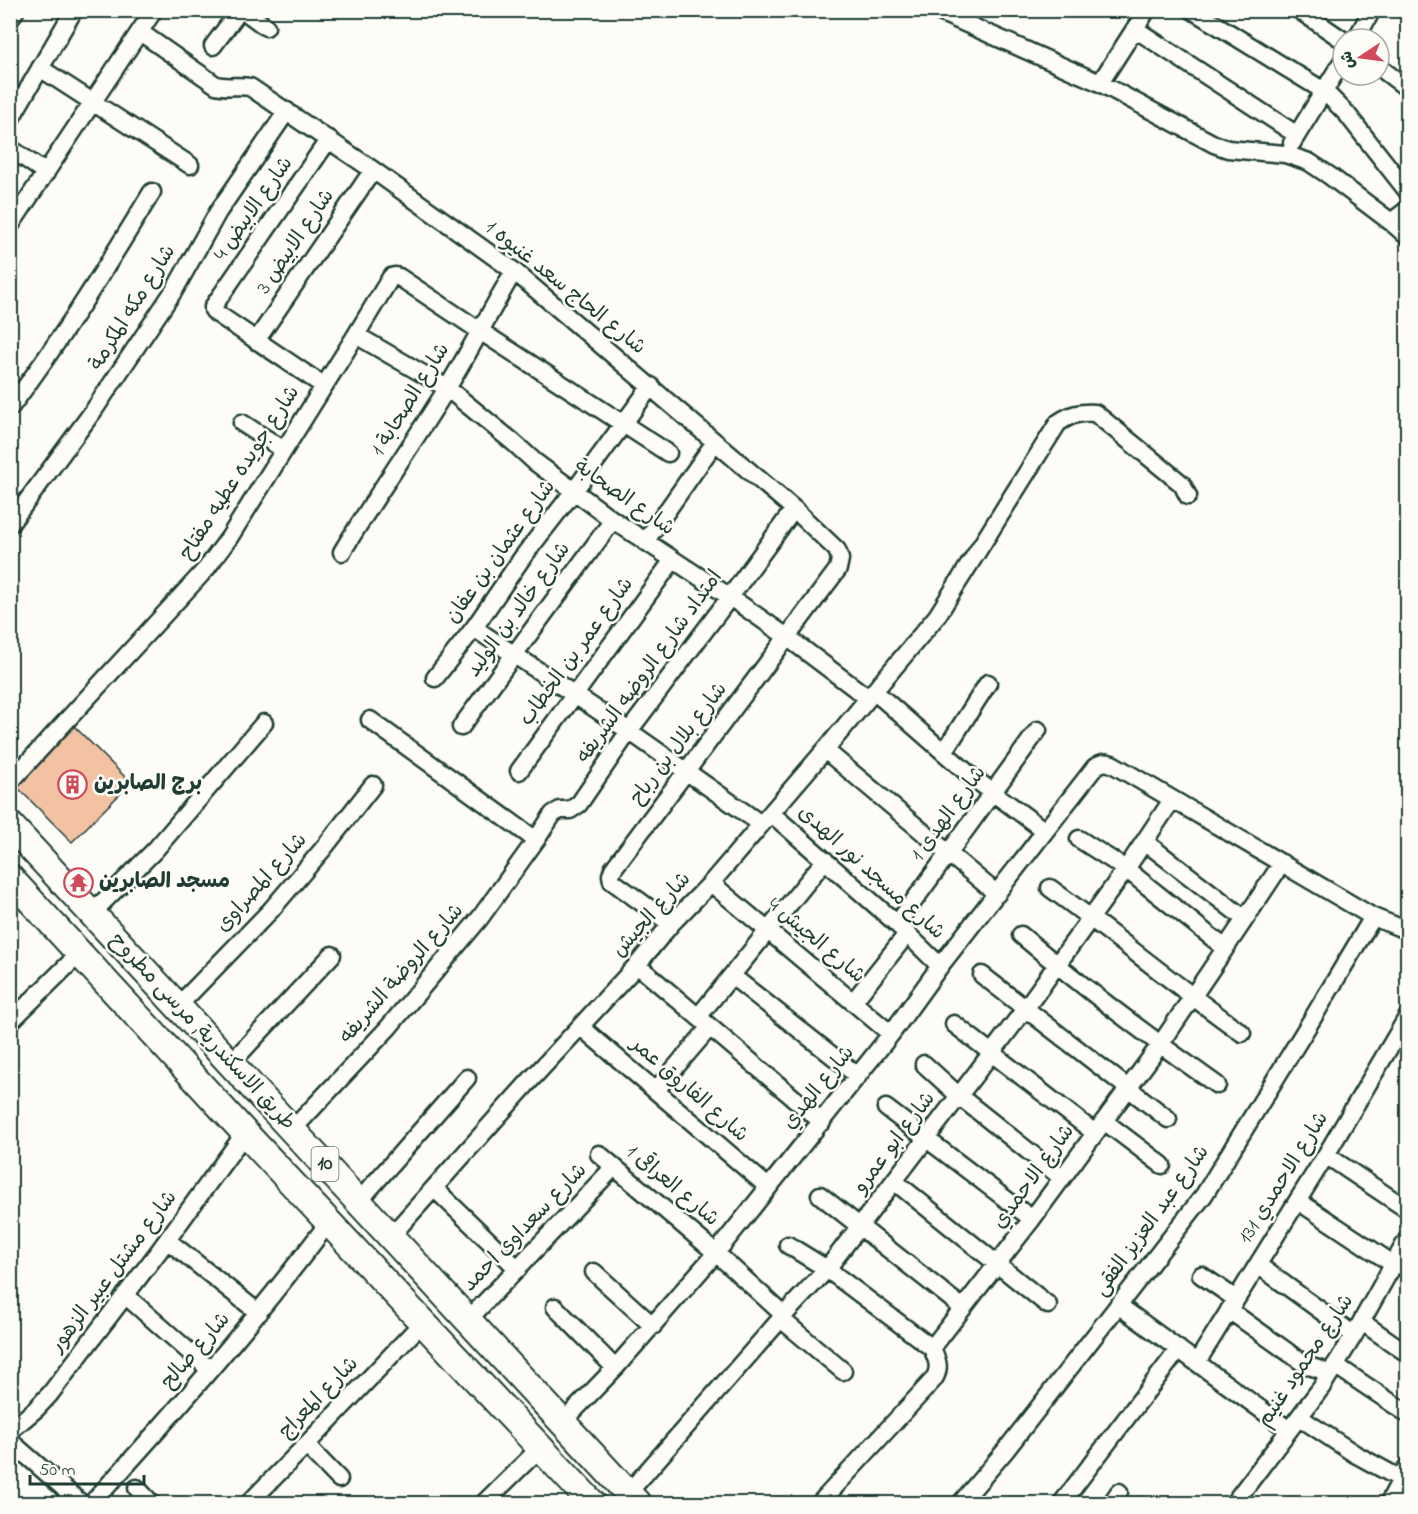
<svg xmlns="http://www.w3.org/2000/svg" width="1418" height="1514" font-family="'Indie Flower','Playpen Sans Arabic',sans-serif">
	<rect width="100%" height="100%" fill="#fdfcf7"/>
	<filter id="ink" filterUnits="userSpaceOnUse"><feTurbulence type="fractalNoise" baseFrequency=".0167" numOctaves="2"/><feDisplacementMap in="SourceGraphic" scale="12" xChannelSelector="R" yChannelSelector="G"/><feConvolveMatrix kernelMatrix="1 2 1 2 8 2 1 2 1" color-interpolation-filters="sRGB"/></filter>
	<g filter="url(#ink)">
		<path fill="#f2c2a2" stroke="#1f3d34" stroke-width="1.5" d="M73 725 131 783 72 842 14 784Z"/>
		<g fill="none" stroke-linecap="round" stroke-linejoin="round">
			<defs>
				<path id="minor" d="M243 10 266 27
					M935 10 1100 83 1214 144 1228 149 1285 154 1309 162 1330 176 1391 222 1408 237
					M1192 10 1324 91 1347 114 1364 136 1408 192
					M1299 10 1343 40
					M1405 10 1408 12
					M10 19 16 10
					M1135 29 1297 135
					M140 32 216 85C227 88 238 85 250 87L373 170 514 271 794 509 837 550 840 559 838 569 613 869 611 875 612 881 671 924
					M1356 39 1372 10
					M213 46 240 10
					M1379 67 1408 89
					M40 68 190 165
					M1100 83 1147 10
					M10 120 74 10
					M1292 143 1343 60
					M10 148 46 173
					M1391 222 1408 209
					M10 226 154 10
					M356 335 447 388 513 442 535 462 613 520 730 597 787 637 868 698
					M256 341 373 170
					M324 386 216 313 213 310V307L329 139
					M10 408C62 339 107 266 152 192
					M242 423 284 450
					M10 524 94 410 175 289 218 212 287 111
					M645 542 715 442
					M342 552C375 497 412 445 446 390 470 351 491 310 514 271
					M474 628 629 731 761 824
					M435 678 474 628 522 558 574 491 651 386
					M874 691 972 777 1045 831
					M370 720 536 840
					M461 727 613 520
					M825 750 997 894
					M944 752 988 683
					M519 771 673 560
					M10 782 206 569 229 538 356 335 391 277 395 276 399 277 480 331 668 453
					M771 813 897 924 940 966
					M1079 839 1126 869 1225 948
					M1145 842 1245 919
					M711 883 891 1034
					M1050 888C1115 935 1176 986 1242 1033
					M92 913 155 850 264 723
					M897 924 1038 730
					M1021 935C1084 988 1150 1038 1217 1085
					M637 965 822 1122
					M982 975 1168 1119
					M732 976 858 1076
					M853 1002 907 934
					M178 1006 271 910 323 849 373 785
					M698 1017 825 860
					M10 1022 81 952
					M954 1024 1095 1133
					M581 1027 768 1187
					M231 1063 332 955
					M924 1064 959 1096 1062 1178
					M656 1090 710 1027
					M886 1108 1032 1219
					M1104 1121 1162 1165
					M293 1129 388 1028 480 918 536 840 553 814 560 810H570L579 804 629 731 730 597 794 509
					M599 1154 716 1253 784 1315
					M1326 1155 1408 1210
					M894 1181 1048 1305
					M434 1188 518 1269
					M820 1195 963 1308
					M359 1201 467 1078
					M1298 1201 1393 1264
					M391 1236 526 1085 637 965 671 924 711 883 825 750 937 616 1058 423C1071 414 1080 412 1095 413L1182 484 1188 496
					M167 1240 259 1313
					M788 1245 827 1269 932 1348
					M1395 1262 1408 1270
					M1258 1265 1354 1335
					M594 1272 653 1326
					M1201 1275 1236 1299
					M125 1295 210 1370
					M1118 1305 1289 1430
					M555 1307 615 1368
					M1229 1310 1306 1365 1321 1370 1328 1376
					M781 1319 843 1371
					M468 1320 614 1167
					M1362 1322 1408 1354
					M1197 1362 1326 1155 1408 1016
					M1335 1365 1408 1414
					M1299 1417 1355 1454 1401 1479
					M562 1423 615 1368 716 1253 891 1034 940 966 1095 767C1102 762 1106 761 1114 765L1373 917 1401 928 1408 929
					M10 1431 36 1409 50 1394 159 1251 245 1133
					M10 1441 82 1504
					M306 1445 339 1479
					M137 1488 152 1504
					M628 1493 784 1315 827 1269 1025 1009 1126 869 1172 800
					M91 1504C175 1413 255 1320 329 1222
					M248 1504 306 1445 423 1322
					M483 1504 541 1447
					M819 1504 934 1379C941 1367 937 1360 932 1348L1032 1219 1160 1045 1245 919 1282 863
					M960 1504 1005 1451 1204 1195 1314 1016 1373 917
					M1061 1504 1179 1349
					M1111 1504 1119 1492
					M1233 1504 1321 1388 1354 1335 1408 1238
					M1388 1504 1408 1466"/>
				<path id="primary" d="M10 825 638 1504
					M10 878 245 1133 593 1504"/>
			</defs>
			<use href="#minor" stroke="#1f3d34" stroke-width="21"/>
			<use href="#primary" stroke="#1f3d34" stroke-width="30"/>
			<use href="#minor" stroke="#fdfcf7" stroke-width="16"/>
			<use href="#primary" stroke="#fdfcf7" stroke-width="26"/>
		</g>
	</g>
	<defs>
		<symbol id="building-ring" viewBox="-11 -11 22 22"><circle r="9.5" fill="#fdfcf7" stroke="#d1495b" stroke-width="1.5"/><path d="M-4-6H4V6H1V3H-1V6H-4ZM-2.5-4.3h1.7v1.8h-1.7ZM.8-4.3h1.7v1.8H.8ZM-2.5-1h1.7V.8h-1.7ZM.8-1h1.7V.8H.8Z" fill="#d1495b"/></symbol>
		<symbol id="temple-ring" viewBox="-11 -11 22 22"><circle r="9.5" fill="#fdfcf7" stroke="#d1495b" stroke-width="1.5"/><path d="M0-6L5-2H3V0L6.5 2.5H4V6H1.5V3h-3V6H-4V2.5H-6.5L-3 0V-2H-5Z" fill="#d1495b"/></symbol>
	</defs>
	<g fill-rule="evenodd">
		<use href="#building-ring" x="56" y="768" width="33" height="33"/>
		<use href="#temple-ring" x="62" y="866" width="33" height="33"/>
	</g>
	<g text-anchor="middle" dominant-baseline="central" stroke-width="5" stroke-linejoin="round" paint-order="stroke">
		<rect fill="#fdfcf7" stroke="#62766e" stroke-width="1.5" x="311.5" y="1147" width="27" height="34" rx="4.5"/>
		<g font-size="20" font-weight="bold" fill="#1f3d34">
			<text x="325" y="1164">10</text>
		</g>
		<g font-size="21" fill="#1f3d34" stroke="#fdfcf7">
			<text transform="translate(254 209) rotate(-55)">شارع الابيض 4</text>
			<text transform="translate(296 242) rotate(-56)">شارع الابيض 3</text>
			<text transform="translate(565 288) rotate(39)">شارع الحاج سعد غنيوه 1</text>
			<text transform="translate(133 308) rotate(-58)">شارع مكه المكرمة</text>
			<text transform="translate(411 400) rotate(-58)">شارع الصحابة 1</text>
			<text transform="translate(240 473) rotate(-57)">شارع جويده عطيه مفتاح</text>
			<text transform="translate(624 498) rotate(35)">شارع الصحابة</text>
			<text transform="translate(501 552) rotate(-54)">شارع عثمان بن عفان</text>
			<text transform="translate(519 610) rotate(-54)">شارع خالد بن الوليد</text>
			<text transform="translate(577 652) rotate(-54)">شارع عمر بن الخطاب</text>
			<text transform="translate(650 667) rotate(-54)">امتداد شارع الروضه الشريفه</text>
			<text transform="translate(679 744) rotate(-53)">شارع بلال بن رباح</text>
			<text transform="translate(949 814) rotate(-54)">شارع الهدى 1</text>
			<text transform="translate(871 873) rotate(42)">شارع مسجد نور الهدى</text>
			<text transform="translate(262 883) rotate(-48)">شارع المصراوى</text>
			<text transform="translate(652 915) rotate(-48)">شارع الجيش</text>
			<text transform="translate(816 941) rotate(40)">شارع الجيش 4</text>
			<text transform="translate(402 974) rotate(-49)">شارع الروضة الشريفه</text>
			<text transform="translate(202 1032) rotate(47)">طريق الاسكندرية, مرسى مطروح</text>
			<text transform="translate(819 1088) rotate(-51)">شارع الهدي</text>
			<text transform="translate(689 1090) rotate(41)">شارع الفاروق عمر</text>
			<text transform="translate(895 1143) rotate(-53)">شارع ابو عمرو</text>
			<text transform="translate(1034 1177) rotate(-54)">شارع الاحمدي</text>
			<text transform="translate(1284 1178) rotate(-58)">شارع الاحمدي 131</text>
			<text transform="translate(672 1186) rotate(40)">شارع العراقى 1</text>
			<text transform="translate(1152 1221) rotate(-54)">شارع عبد العزيز الفقى</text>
			<text transform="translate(525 1228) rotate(-46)">شارع سعداوى احمد</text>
			<text transform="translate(114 1272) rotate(-53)">شارع مشتل عبير الزهور</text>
			<text transform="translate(196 1351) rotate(-49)">شارع صالح</text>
			<text transform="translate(1306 1361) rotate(-56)">شارع محمود غنيم</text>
			<text transform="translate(319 1398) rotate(-46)">شارع المعراج</text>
		</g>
		<g font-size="21" font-weight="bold" fill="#1f3d34" stroke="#fdfcf7" text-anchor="start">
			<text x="94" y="784">برج الصابرين</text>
			<text x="99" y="882">مسجد الصابرين</text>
		</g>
	</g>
	<rect width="1418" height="1514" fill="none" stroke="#fdfcf7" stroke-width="36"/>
	<rect x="18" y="18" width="1382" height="1478" fill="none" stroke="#1f3d34" stroke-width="2" filter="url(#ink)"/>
	<g transform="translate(1361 57) rotate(257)"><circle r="28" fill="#fdfcf7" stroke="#a4b0a9" stroke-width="1.5"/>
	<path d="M0-4.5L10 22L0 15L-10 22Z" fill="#d1495b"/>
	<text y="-9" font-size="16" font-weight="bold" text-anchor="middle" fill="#1f3d34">ش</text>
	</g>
	<path d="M30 1475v9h114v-9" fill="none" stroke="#1f3d34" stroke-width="3"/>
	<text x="39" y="1475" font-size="18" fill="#1f3d34" stroke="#fdfcf7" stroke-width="4.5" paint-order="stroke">50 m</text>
</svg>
